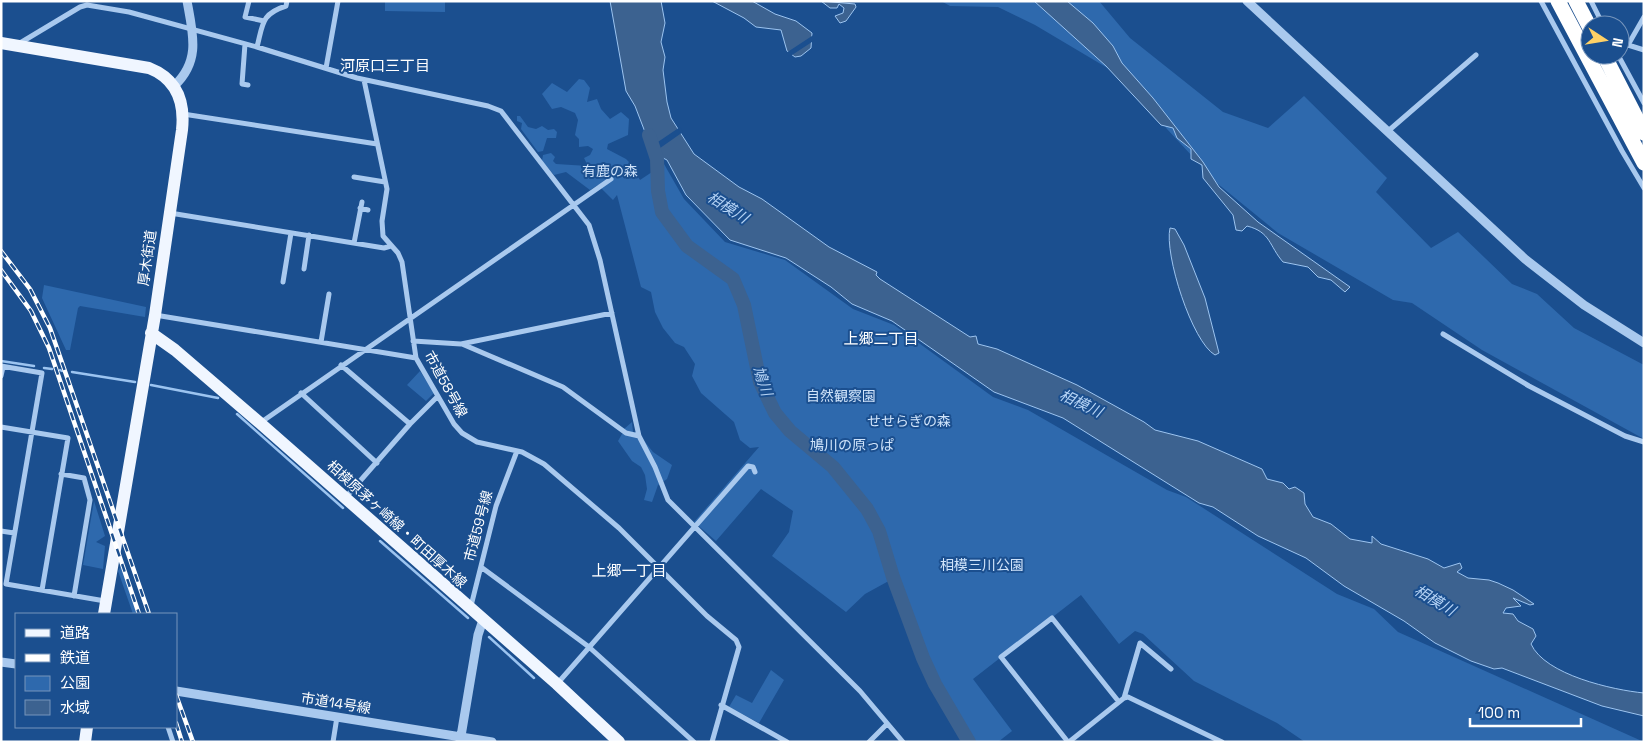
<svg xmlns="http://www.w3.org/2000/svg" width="1645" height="743" font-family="'Space Grotesk','Noto Sans JP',sans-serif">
	<rect width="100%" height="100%" fill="#1b4f8f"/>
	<path fill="#2e69ad" d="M385 1H445V12L385 11Z
		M941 1H1099L1130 38 1223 112 1268 128 1304 96 1387 178 1376 192 1431 248 1458 232 1512 284 1537 294 1574 328 1644 365V439L1482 350 1412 303 1393 300 1278 233 1218 184 1167 129 1131 82 1035 25 998 7 950 6Z
		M579 79 584 80 590 88 587 102 597 99 601 109 610 119 621 112 629 119 628 135 608 144 607 149 626 159 637 170 636 174 640 180 664 164 684 199 725 242 785 260 853 309 894 325 993 397 1028 410 1167 490 1186 497 1337 594 1374 609 1398 632 1644 742H1305L1277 723 1194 681 1143 634 1135 631 1119 644 1081 595 973 679 1012 731 998 742H974L938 679 917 634 896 577 865 594 846 612 772 556 789 532 793 511 761 489 716 541 694 522 759 447 750 448 740 440 734 422 701 393 692 376 695 364 684 347 675 343 663 328 655 312 651 292 641 287 617 195 613 200 598 185 590 190 566 172 554 175 542 161 543 155 551 153 555 157 553 161 556 164 588 166 584 158 590 155 593 149 588 146 579 147V139L575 135 578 120 575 113 561 107 552 109 542 94 552 83 567 92Z
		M517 116H520L528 127 536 129 542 126 548 130 554 129 557 132 556 138H547L543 151 538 152 521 129 522 123 517 121Z
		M44 285 146 307 145 317 80 306 78 308 70 350H66L42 298Z
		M420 371 434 393 426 401 407 385Z
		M632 422 633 432 638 433 653 452 672 465 667 479 658 485 652 502 644 500 647 489 645 475 641 467 632 461 618 441 622 434 628 433 624 429Z
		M94 501 105 536 96 542 105 546 103 569 83 565Z
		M121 566 137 614H133L118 571Z
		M771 670 784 680 759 723 729 707 736 695 752 703Z"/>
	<path fill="#3c6290" stroke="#9cc4f0" d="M610 1H661L665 23 661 42 665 57 663 70 667 102 671 118 694 154 739 187 762 199 829 247 877 272 876 275 880 279 970 337 976 336 978 344 997 349 1077 385 1144 422 1155 430 1198 441 1262 469 1267 479 1283 483 1289 489 1295 487 1304 493 1305 504 1313 517 1331 524 1350 539 1372 543V536L1381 544 1428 559 1444 568 1460 563 1462 568 1457 572 1468 578 1489 580 1498 583 1513 590 1534 604 1530 605 1513 598 1521 606 1506 608 1503 613 1513 614 1518 621 1533 629 1536 636 1531 644C1545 675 1613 690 1644 693V716L1602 706 1502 668 1494 669 1471 661 1435 643 1404 621 1344 586 1306 558 1258 536 1213 507 1199 503 1063 418 994 392 892 321 852 304 831 287 786 258 730 240 686 195 667 160 659 156 650 145 635 106 626 91Z
		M712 1H752L775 14 796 21 812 33 811 48 801 56 795 57 787 51 781 30 756 27 744 18Z
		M821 1 855 4 856 7 846 21 840 23 835 16 843 13 844 8 839 4 837 8H830Z
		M1034 1H1067L1093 23 1113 46 1122 63 1153 98 1203 162 1219 187 1258 222 1350 287 1345 292 1331 280 1318 277 1308 267 1283 262C1269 246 1271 232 1247 226L1242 231 1236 230 1233 215 1203 178 1202 165 1191 159V149L1177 138 1173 128 1161 125 1106 66Z
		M1170 228 1175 229 1184 245 1205 298 1219 353 1215 355C1192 342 1164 254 1170 228Z"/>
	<path fill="#1b4f8f" d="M815 34V40L789 57 786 53Z
		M680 127 683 132 653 153 649 148Z"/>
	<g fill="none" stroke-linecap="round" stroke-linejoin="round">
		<path stroke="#9cc4f0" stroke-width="2.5" d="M1 361 34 366
			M44 368 52 369
			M60 370 62 371
			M72 372 135 382
			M151 385 218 398
			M237 414 343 508
			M380 541 468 618
			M489 637 534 678"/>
		<path stroke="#3c6290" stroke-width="14" d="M649 135 657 159 658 191 662 212 687 246 733 279 744 305 760 382 775 413 790 431 833 467 867 509 879 531 893 577 923 658 935 684 969 742"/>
		<path stroke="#a9c9ee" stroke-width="5" d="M249 1 245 17 264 21
			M1541 1 1622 151 1644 188
			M1591 1 1603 25
			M20 43 80 7 87 5 129 12 257 47 357 78 488 106 501 111 589 225 600 260 639 436 655 467 668 500 860 691 903 742
			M245 44 242 84 248 85
			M1628 45 1644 50
			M257 47C263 24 261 14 286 6L287 1
			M1620 51 1628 45 1644 17
			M1618 55 1644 103
			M326 68 338 1
			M364 80 387 189 382 221 383 236 398 253 402 262 416 358 454 424 462 433 477 442 522 452 544 464 619 528 707 616 736 640 739 647 712 742
			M183 114 377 144
			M1387 132 1476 55
			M354 177 385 182
			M360 208 368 210
			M170 213 384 248 391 246
			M354 243 362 202
			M304 269 309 235
			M283 282 291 233
			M155 315 416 358
			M1443 334 1529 386 1625 436 1644 442
			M413 341 461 344 612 313
			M321 342 329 294
			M462 344 563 387 626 433 639 436
			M341 365 410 424
			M1 366 42 373 6 584 105 601
			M1 376 3 367
			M301 393 377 463
			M260 423 611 179
			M1 427 68 438 42 590
			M61 474 84 478 90 500 74 596
			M346 497 410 424 438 396
			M1 531 14 533
			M481 567 589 647 694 742
			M471 606 496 506 517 451
			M557 684 748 466 753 467 755 472
			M1124 698 1128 697 1222 742
			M721 705 787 742
			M168 727 173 742
			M333 742 337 717
			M869 742 887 724
			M1068 742 1001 657 1052 618 1119 702
			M1069 742 1124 698 1140 643 1171 669"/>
		<path stroke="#a9c9ee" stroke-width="9" d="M1247 1 1525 259 1584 305 1644 343
			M174 86C201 61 193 34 187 1
			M1 662 16 664
			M176 691 492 742
			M460 742 478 635 483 620"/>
		<path stroke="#f0f6ff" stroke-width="12" d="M1 43 149 68C177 79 185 102 182 130L155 315 104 614
			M151 333 175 350 260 423 557 684 619 742
			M85 742 87 727"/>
		<path stroke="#fff" stroke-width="15" d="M1576 1 1590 28"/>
		<defs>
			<path id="rail" d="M1 251 30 289 50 328 149 614
				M1 270 31 311 49 348 139 614
				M176 695 193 742
				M176 723 182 742"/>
		</defs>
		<use href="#rail" stroke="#fff" stroke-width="4.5"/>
		<use href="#rail" stroke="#1b4f8f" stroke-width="2.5" stroke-dasharray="8" stroke-linecap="butt"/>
		<path stroke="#fff" stroke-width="15" d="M1558 1 1644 163
			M1604 55 1644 133"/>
	</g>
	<g text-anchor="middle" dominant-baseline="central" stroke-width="4" stroke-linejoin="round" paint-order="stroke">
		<g font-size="14" fill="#cfe3fa" stroke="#1b4f8f">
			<text x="610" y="171">有鹿の森</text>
			<text x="841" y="396">自然観察園</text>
			<text x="909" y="421">せせらぎの森</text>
			<text x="852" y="445">鳩川の原っぱ</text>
			<text x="982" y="565">相模三川公園</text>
		</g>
		<g font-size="14" fill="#fff" stroke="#1b4f8f">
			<text transform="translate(147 258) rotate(-82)">厚木街道</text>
			<text transform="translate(446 384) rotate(61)">市道58号線</text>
			<text transform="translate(397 524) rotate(42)">相模原茅ヶ崎線・町田厚木線</text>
			<text transform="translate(478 526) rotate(-75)">市道59号線</text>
			<text transform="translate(336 703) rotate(9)">市道14号線</text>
		</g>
		<g font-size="15" fill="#fff" stroke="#1b4f8f">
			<text x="385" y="65">河原口三丁目</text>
			<text x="881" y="338">上郷二丁目</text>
			<text x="629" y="570">上郷一丁目</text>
		</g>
		<g font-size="15" font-style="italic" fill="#b5d3f5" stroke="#1b4f8f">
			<text transform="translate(728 207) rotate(32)">相模川</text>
			<text transform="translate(763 381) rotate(71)">鳩川</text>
			<text transform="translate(1081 403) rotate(25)">相模川</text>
			<text transform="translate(1435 600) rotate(31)">相模川</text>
		</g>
	</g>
	<rect width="1645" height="743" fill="none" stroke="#ffffff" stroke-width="5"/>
	<rect x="15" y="613" width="162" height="115" fill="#1b4f8f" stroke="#7695bc"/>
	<rect x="25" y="629" width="25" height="8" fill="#f0f6ff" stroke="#7695bc"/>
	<text x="60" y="638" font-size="15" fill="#ffffff">道路</text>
	<rect x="25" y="654" width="25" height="8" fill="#ffffff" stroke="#7695bc"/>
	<text x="60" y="663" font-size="15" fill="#ffffff">鉄道</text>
	<rect x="25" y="676" width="25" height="15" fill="#2e69ad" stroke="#7695bc"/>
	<text x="60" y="688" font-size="15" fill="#ffffff">公園</text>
	<rect x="25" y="700" width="25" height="15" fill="#3c6290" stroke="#7695bc"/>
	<text x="60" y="713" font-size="15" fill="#ffffff">水域</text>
	<g transform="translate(1605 40) rotate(102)"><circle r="24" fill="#1b4f8f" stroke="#7695bc"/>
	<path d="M0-4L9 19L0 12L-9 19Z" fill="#ffd166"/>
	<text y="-8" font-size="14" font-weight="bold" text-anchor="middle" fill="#ffffff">N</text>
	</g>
	<path d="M1470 718v8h111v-8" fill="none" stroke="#ffffff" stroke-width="2.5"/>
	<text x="1478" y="718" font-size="15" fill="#ffffff" stroke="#1b4f8f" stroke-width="4" paint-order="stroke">100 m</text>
</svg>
